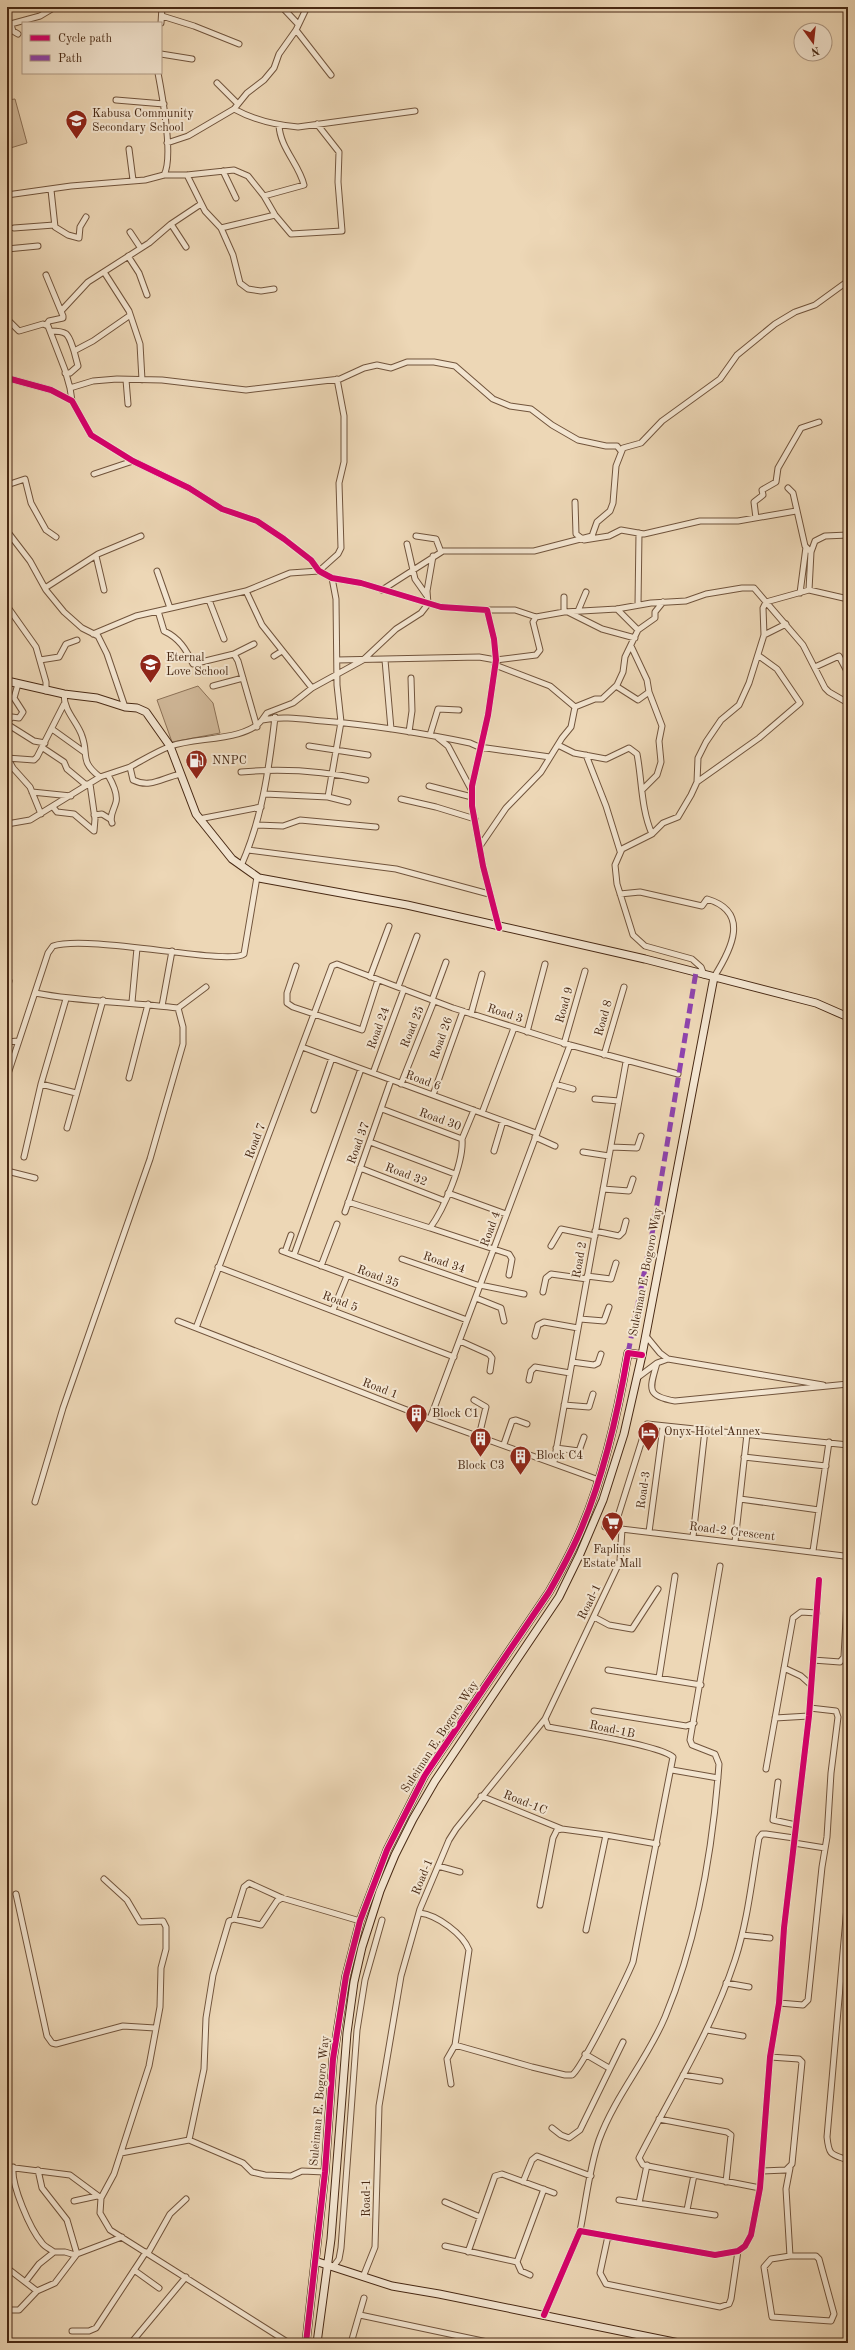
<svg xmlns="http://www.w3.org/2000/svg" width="855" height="2350" font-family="'Old Standard TT',serif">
	<rect width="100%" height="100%" fill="#edd7b6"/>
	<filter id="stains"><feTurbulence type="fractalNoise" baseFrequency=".005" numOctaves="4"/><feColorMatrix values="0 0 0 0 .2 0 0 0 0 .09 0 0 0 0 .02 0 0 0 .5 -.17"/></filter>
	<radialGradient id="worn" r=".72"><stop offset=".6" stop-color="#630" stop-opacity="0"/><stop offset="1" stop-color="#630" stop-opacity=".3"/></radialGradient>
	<path fill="#d1b99a" stroke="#8c7157" d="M15 99 27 143 7 149V100Z
		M198 686 213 703 220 733 172 742 157 700Z"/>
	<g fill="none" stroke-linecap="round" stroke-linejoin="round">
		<defs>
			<path id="street" d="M282 7 298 24
				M162 16 194 26 239 44
				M161 23 162 7
				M7 25 40 16 55 7
				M11 25 13 31 18 34
				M296 30 331 75
				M161 54 192 59
				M158 73C162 94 174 157 164 175
				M217 83 237 103
				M116 100 164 104
				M234 109C254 120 275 125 298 127L415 111
				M167 143 188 136 234 109 247 93 264 80 274 68 279 54 296 30 307 7
				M129 149 133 180
				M223 171 236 198
				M187 175 205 211 221 228 233 255 240 283 248 289 261 291 274 289
				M51 190 55 227 68 235 79 238 80 227 86 217
				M7 195 71 186 145 180 164 175H187L234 170 248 176 264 196 304 185C299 164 280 148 279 125
				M264 196 275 215 291 234 342 231 338 182 339 152 317 124
				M171 224 186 247
				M14 228 54 225
				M221 228 275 215
				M130 232 140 247
				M7 249 38 246
				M128 256 139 273 147 295
				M104 272 129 311 140 344 142 380
				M62 310 88 282 149 243 171 224 201 204
				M7 319 19 331 43 324 48 326 65 370 70 388
				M46 325 49 321 63 318V316L46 275
				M50 331C69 331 68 334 74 351
				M65 373H70L78 366 74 351 93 341 129 316
				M7 378 51 390 72 401 91 435 133 461 189 488 222 509 257 521 284 539 311 560 319 571 332 578 361 583 441 607 487 610 494 639 496 660 488 715 472 786V806L483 866 499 928
				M126 380 128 404
				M72 401 70 388 93 381 117 379 162 380 246 390 340 379 364 368 377 365 391 368 407 362H434L455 366 493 399 510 406 531 409 552 425 578 440 606 446H617L621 451
				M94 474 133 461
				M7 485 25 479 31 503 46 530 56 537
				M788 488 793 493 805 546 811 552
				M575 502 576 534 584 540 609 536 621 530 644 534 700 521H738L796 511
				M756 518 754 502 763 495 762 490 776 482 778 468 801 428 819 422
				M7 531 30 561 46 590 64 612 82 628 98 636 107 654 125 707
				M416 536 436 539 441 552
				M407 544 415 579 427 596
				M96 556 104 590
				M157 571 170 608
				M45 588 98 554 141 536
				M382 590 443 551H534L592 536 597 522 610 511 613 503 616 466 623 448 641 443 662 421 720 379 737 355 775 324 795 312 815 305 848 281
				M809 590 811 552 815 541 825 536 848 535
				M246 591 262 625 312 688
				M800 593 806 547
				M564 597V612
				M209 600 224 639
				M638 605 639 533
				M7 606 36 647 46 682V691
				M617 609 638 630
				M487 610H515L536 617 564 612 617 609 651 603 686 601 706 594 742 588H754L803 645 825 688 829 692 848 703
				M158 611 164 631C179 638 186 649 193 664L234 654 254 644
				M578 611 586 592
				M568 612 602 629 635 638
				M93 634 136 616 246 591 290 573 319 571 338 554 341 548 339 483 344 462V416L337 379
				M764 635 786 624
				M631 646 647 680 649 692 662 726 659 741 661 762 657 775 643 789
				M234 654 238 661 257 727
				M274 656 282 651
				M40 660 59 657 66 644 77 640
				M337 660 479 657 496 660 536 655 540 650 533 622 536 617
				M385 660 391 729
				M495 665 550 686 575 707
				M815 667 839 656 848 673
				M213 686 243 678
				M616 686 638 700 649 692
				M64 694C64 712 77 721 82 736 89 755 79 761 100 777
				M262 720 267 713 293 703 312 688 363 660 396 629 421 613 428 604 427 591 433 556
				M7 722 12 717 19 718 23 712 14 698 18 684
				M7 724 34 741 45 743
				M52 729 84 752
				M409 732 412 711 411 678
				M430 735 438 709 459 710
				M437 737 448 746 472 791
				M558 745 574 753 606 759 629 748 637 754C642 780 641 809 652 834
				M309 746 368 755
				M43 748 64 762 67 769 85 784H90L95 819 94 831 74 814 57 812 53 807
				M586 755 606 806 620 851
				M7 758 34 760 37 757 64 704
				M8 759 13 768 30 787 41 814
				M130 767C143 760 157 751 171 746 196 737 246 741 262 720 282 716 302 719 323 721 372 725 422 733 470 743L479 747 550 757
				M241 772C284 768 324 771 366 780
				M108 775C112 782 118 794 116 802 114 810 109 816 112 823
				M697 782 759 738 800 703 777 669 759 656
				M429 786 472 797
				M32 792 71 796
				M265 794 328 797 348 802
				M328 797 341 722 337 685 336 599 332 578
				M401 799 436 807 475 819
				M94 815 102 814 110 819
				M199 819 261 807
				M7 824 30 820 100 777 130 767 133 780C151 789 163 777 181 774
				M257 825 283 826 300 820 376 827
				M480 846 506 808 541 772 562 738 571 727 575 707 595 699H602L617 685 623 672 625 657 638 630 655 618V612L663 602
				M248 850 396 869 489 894
				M241 866C262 819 269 769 275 717
				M620 894 640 892 702 906 707 899C751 912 731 950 714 977
				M296 966 287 993V1003L293 1007 362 1030 378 980
				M704 975 701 967 692 959 645 946 633 935 617 884 615 865 622 849 652 834 663 823 678 817 691 795 697 782 698 758 706 742 721 720 739 705 749 683 764 635 763 608 766 602 809 590 848 599
				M370 977 389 926
				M398 987 417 936
				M7 990 9 981
				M35 993C82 1002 130 1002 178 1008L206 987
				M432 1000 446 962
				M132 1002 137 948
				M162 1006 172 951
				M471 1014 482 974
				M527 1032 545 964
				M7 1042 18 1041
				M564 1044 585 971
				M302 1047 536 1133
				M604 1055 624 987
				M373 1073 404 989
				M7 1077 48 953 53 946C89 934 229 966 244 954L257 877
				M129 1078 148 1004
				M41 1084 76 1093
				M401 1084 434 1001
				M555 1084 573 1089
				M433 1095 463 1011
				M595 1099 619 1101
				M382 1109 462 1139 474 1110
				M314 1110 332 1058
				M482 1113 514 1028
				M67 1128 103 1000
				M535 1137 555 1146
				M370 1142 455 1174
				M611 1147 637 1148 641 1136
				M494 1151 503 1121
				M583 1152 609 1156
				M24 1157 41 1084 66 999
				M360 1168 445 1201
				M7 1171 35 1178
				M603 1189 629 1191 633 1179
				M448 1193 506 1214
				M348 1202 430 1228C444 1209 464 1162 462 1139
				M345 1212 391 1080
				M430 1228 509 1254 512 1259 509 1275
				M595 1231 619 1236 623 1232 626 1221
				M551 1246 561 1229 595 1236
				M282 1251 467 1320
				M285 1252 291 1235
				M294 1255 361 1069
				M402 1259 480 1286
				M321 1266 337 1224
				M218 1267 454 1357
				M587 1276 611 1279 616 1263
				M480 1285 524 1294
				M543 1292 546 1278 551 1274 587 1279
				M476 1298 501 1308 504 1321
				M333 1310 347 1276
				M580 1319 604 1321 609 1307
				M178 1321 430 1419 599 1480
				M196 1328 332 966 337 964 453 1008 570 1045 678 1074
				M535 1336 538 1325 544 1322 578 1328
				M646 1336 660 1353 668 1359
				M460 1341 489 1354 492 1358 490 1371
				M572 1362 594 1365 598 1363 601 1354
				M657 1363C650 1388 645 1396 675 1401L848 1384
				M637 1378 657 1363 668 1359 823 1385
				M529 1380 531 1371 535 1367 570 1373
				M474 1400 486 1407 479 1436
				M564 1405 589 1407 593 1394
				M430 1419 570 1045
				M504 1444 512 1421 516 1420 527 1424
				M556 1448 579 1451 584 1437
				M744 1457 826 1466
				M554 1462 626 1062
				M740 1499 819 1510
				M35 1502 63 1408 150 1159 183 1044V1027L178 1008
				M605 1527 844 1556 848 1554
				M614 1529 647 1424 848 1445
				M649 1532 663 1427
				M693 1537 705 1430
				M735 1542 747 1434
				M813 1551 829 1442
				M594 1617 609 1625 632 1629 658 1589
				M813 1660 840 1662 844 1657 848 1582
				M784 1668 801 1676 811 1685
				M608 1670 701 1685
				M659 1678 675 1576
				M594 1711 686 1726 694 1723
				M775 1718 809 1716
				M766 1769 793 1618 801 1612 817 1613
				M672 1770 718 1778
				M778 1782 773 1820 796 1825
				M481 1796 562 1829
				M794 1843 825 1848
				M438 1866 460 1872
				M104 1879 127 1900 140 1922 163 1921 166 1927V1949L161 1968 160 2007 149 2066 114 2174 101 2198 100 2213 110 2230 289 2343
				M16 1894 47 2036 52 2043 56 2044 123 2026 155 2028
				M848 1895 827 2137C829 2156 831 2154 848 2160
				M540 1905 553 1838 557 1830 562 1829 606 1835
				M420 1913C437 1915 463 1934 469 1950L455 2045 447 2059 451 2084
				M234 1919 244 1887 249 1883 282 1898 360 1921
				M586 1930 606 1835 657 1844
				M742 1935 770 1938
				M726 1983 749 1987
				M779 2003 803 2005 808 2000 822 1867 827 1837 831 1773 838 1717 836 1711 810 1708
				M707 2030 743 2036
				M455 2045 532 2067 565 2075H572C581 2070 627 1977 633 1962L673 1757C660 1745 571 1731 548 1727L545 1719
				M585 2054 609 2068
				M683 2075 720 2081
				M659 2119 727 2132 731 2135 726 2182
				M552 2128 561 2135 569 2138 580 2130 623 2042
				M189 2140 204 2069 206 2018 213 1975 229 1921 234 1919 261 1925 277 1901 282 1898
				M121 2153 189 2140 243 2163 252 2172 265 2175 291 2176 302 2171 325 2172
				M7 2167 70 2175 101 2198
				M13 2167C11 2185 30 2229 42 2243 45 2247 50 2249 54 2252H65L75 2255
				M790 2168 786 2189 790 2256
				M38 2170 42 2188 67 2220 77 2254
				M761 2171 786 2170 792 2164 802 2062 799 2059 770 2057
				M523 2182 532 2160 537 2156 591 2176
				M760 2188 643 2165 639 2158C672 2093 712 2030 735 1960 748 1920 752 1878 759 1838L762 1834H766L794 1838
				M619 2200 715 2215
				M74 2201 97 2196
				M445 2202 480 2217
				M639 2203 647 2165
				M687 2210 694 2175
				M580 2231C586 2202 589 2169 599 2140 615 2096 647 2060 665 2017 697 1940 713 1847 719 1764L715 1754 692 1745 690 1740 720 1566
				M608 2236 600 2273 606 2284 720 2307 729 2304 731 2299 738 2251
				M445 2246 517 2262
				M468 2252 495 2176 502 2174 554 2193
				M148 2253 170 2214 186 2199
				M790 2256H816L819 2259 834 2314 831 2321 772 2317 764 2267 771 2259Z
				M517 2262 544 2189
				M517 2262 521 2271 530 2275
				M333 2267 339 2259 341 2248 357 2030 365 1980 382 1920
				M7 2268 37 2291
				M134 2270 159 2288
				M363 2277 375 2247 379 2106 401 1976 420 1909 449 1840 456 1829 545 1719 620 1561 622 1529
				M26 2281 39 2264 54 2252
				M7 2310H19L37 2291 55 2283 77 2254 122 2237
				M360 2315 492 2343
				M544 2315 580 2231 715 2255 738 2251 745 2246 751 2235 760 2188 770 2057 779 2003 784 1928 809 1716 819 1580
				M72 2331H89L96 2328 146 2252
				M131 2343 186 2277
				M351 2343 364 2298"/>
			<path id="secondary" d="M7 681 64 694 97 698 125 707 137 708 146 712 170 746 196 814 232 859 259 878 407 905 645 959 816 1003 848 1017
				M315 2261 392 2286 439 2294 679 2343
				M306 2343 325 2172 333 2059 346 1976 360 1921 387 1850 425 1775 549 1592C561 1571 573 1549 582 1527 605 1472 618 1412 628 1353L642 1355
				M317 2343 331 2239 347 2033 354 1982 362 1947 380 1891 395 1855 413 1819 435 1781 559 1597 580 1554 603 1500 624 1434 642 1355 714 977"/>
		</defs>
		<use href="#street" stroke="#71543c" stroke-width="7"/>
		<use href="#secondary" stroke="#482914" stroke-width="9"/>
		<use href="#street" stroke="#f3e5d0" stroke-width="5"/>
		<use href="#secondary" stroke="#f3e5d0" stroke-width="7"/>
		<path stroke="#8e44ad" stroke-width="5" stroke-dasharray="10 5" stroke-linecap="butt" d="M628 1353 652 1234 696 972"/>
		<defs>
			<path id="cycleway" d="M7 378 51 390 72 401 91 435 133 461 189 488 222 509 257 521 284 539 311 560 319 571 332 578 361 583 441 607 487 610 494 639 496 660 488 715 472 786V806L483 866 499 928
				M544 2315 580 2231 715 2255 738 2251 745 2246 751 2235 760 2188 770 2057 779 2003 784 1928 809 1716 819 1580
				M306 2343 325 2172 333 2059 346 1976 360 1921 387 1850 425 1775 549 1592C561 1571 573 1549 582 1527 605 1472 618 1412 628 1353L642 1355"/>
		</defs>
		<use href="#cycleway" stroke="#f3e5d0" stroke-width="8"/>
		<use href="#cycleway" stroke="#d6006c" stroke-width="6"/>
	</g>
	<defs>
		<symbol id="school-pin" viewBox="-11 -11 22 30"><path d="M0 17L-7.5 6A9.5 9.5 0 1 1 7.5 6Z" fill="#8f2418" stroke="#f3e5d0"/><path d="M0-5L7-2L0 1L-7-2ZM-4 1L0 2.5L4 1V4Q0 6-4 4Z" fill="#fff"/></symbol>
		<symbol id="fuel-pin" viewBox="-11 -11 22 30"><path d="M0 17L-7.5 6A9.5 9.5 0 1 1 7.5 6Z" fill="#8f2418" stroke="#f3e5d0"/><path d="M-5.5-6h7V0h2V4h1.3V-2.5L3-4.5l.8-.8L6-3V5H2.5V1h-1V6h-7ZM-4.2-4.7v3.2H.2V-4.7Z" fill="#fff"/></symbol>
		<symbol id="building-pin" viewBox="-11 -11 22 30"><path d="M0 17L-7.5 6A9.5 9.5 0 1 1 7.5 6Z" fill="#8f2418" stroke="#f3e5d0"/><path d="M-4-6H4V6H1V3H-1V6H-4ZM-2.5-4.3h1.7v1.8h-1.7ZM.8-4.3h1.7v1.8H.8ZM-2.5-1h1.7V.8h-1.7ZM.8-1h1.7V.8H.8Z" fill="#fff"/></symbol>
		<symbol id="hotel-pin" viewBox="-11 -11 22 30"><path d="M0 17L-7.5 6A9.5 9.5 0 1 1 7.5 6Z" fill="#8f2418" stroke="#f3e5d0"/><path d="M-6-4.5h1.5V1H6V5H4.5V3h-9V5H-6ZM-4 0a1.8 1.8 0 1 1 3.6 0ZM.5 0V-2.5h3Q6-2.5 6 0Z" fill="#fff"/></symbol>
		<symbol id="supermarket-pin" viewBox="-11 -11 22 30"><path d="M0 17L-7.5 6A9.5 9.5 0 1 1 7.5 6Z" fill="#8f2418" stroke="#f3e5d0"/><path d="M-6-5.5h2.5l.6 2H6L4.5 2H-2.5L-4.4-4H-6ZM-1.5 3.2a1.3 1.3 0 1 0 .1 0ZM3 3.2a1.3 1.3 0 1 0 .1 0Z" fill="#fff"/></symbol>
	</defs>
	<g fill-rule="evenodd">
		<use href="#school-pin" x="64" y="108" width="25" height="34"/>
		<use href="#school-pin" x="138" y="652" width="25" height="34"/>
		<use href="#fuel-pin" x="184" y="748" width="25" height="34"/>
		<use href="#building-pin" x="404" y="1402" width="25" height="34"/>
		<use href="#hotel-pin" x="636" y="1420" width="25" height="34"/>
		<use href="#building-pin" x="468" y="1426" width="25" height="34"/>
		<use href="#building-pin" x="508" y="1444" width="25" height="34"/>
		<use href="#supermarket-pin" x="600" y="1510" width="25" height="34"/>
	</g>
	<g text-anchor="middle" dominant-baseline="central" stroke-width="4" stroke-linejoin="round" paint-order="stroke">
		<g font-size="12" fill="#482914" stroke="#f3e5d0" text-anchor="start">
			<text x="92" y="114">Kabusa Community<tspan x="92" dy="14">Secondary School</tspan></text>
			<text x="166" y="658">Eternal<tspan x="166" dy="14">Love School</tspan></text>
			<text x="212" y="761">NNPC</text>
			<text x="432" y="1414">Block C1</text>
			<text x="664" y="1432">Onyx Hotel Annex</text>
			<text x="536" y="1456">Block C4</text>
			<text x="481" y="1466" text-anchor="middle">Block C3</text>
			<text x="612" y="1550" text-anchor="middle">Faplins<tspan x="612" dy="14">Estate Mall</tspan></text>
		</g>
		<g font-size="12" fill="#482914" stroke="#f3e5d0">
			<text transform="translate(565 1005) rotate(-74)">Road 9</text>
			<text transform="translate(505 1014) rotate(18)">Road 3</text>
			<text transform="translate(604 1018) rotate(-74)">Road 8</text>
			<text transform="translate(413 1027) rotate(-68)">Road 25</text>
			<text transform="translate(379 1028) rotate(-70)">Road 24</text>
			<text transform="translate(442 1038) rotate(-70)">Road 26</text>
			<text transform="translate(423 1081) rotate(20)">Road 6</text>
			<text transform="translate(440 1120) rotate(20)">Road 30</text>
			<text transform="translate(256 1141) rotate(-69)">Road 7</text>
			<text transform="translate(359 1143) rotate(-70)">Road 37</text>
			<text transform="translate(406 1175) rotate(21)">Road 32</text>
			<text transform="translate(491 1229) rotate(-70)">Road 4</text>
			<text transform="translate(580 1260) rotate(-80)">Road 2</text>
			<text transform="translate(444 1263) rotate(19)">Road 34</text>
			<text transform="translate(646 1272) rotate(-79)">Suleiman E. Bogoro Way</text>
			<text transform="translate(378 1277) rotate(20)">Road 35</text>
			<text transform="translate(340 1302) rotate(21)">Road 5</text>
			<text transform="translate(380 1389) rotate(21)">Road 1</text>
			<text transform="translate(644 1490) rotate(-82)">Road-3</text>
			<text transform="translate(732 1532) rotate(7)">Road-2 Crescent</text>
			<text transform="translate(590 1602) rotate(-64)">Road-1</text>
			<text transform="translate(612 1730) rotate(12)">Road-1B</text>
			<text transform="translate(440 1737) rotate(-57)">Suleiman E. Bogoro Way</text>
			<text transform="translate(525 1803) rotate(22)">Road-1C</text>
			<text transform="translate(423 1877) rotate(-68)">Road-1</text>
			<text transform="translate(320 2101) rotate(-85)">Suleiman E. Bogoro Way</text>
			<text transform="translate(367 2198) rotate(-90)">Road-1</text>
		</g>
	</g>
	<rect width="855" height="2350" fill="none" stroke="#edd7b6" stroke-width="24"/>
	<rect x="8" y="8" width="839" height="2334" fill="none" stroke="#482914" stroke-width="2"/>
	<rect x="12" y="12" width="831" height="2326" fill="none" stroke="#482914"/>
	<rect x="22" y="22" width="140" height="52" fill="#f3e5d0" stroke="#af9a85"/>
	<rect x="30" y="35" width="20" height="6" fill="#d6006c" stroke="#af9a85"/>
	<text x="58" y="42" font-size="12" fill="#482914">Cycle path</text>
	<rect x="30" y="55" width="20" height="6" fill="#8e44ad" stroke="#af9a85"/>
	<text x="58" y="62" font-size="12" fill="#482914">Path</text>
	<g transform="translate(813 42) rotate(165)"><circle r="19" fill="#f3e5d0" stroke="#af9a85"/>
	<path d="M0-3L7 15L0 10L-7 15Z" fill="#8f2418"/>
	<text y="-6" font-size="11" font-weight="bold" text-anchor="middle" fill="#482914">N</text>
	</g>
	<rect width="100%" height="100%" filter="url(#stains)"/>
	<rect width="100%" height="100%" fill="url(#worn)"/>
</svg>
